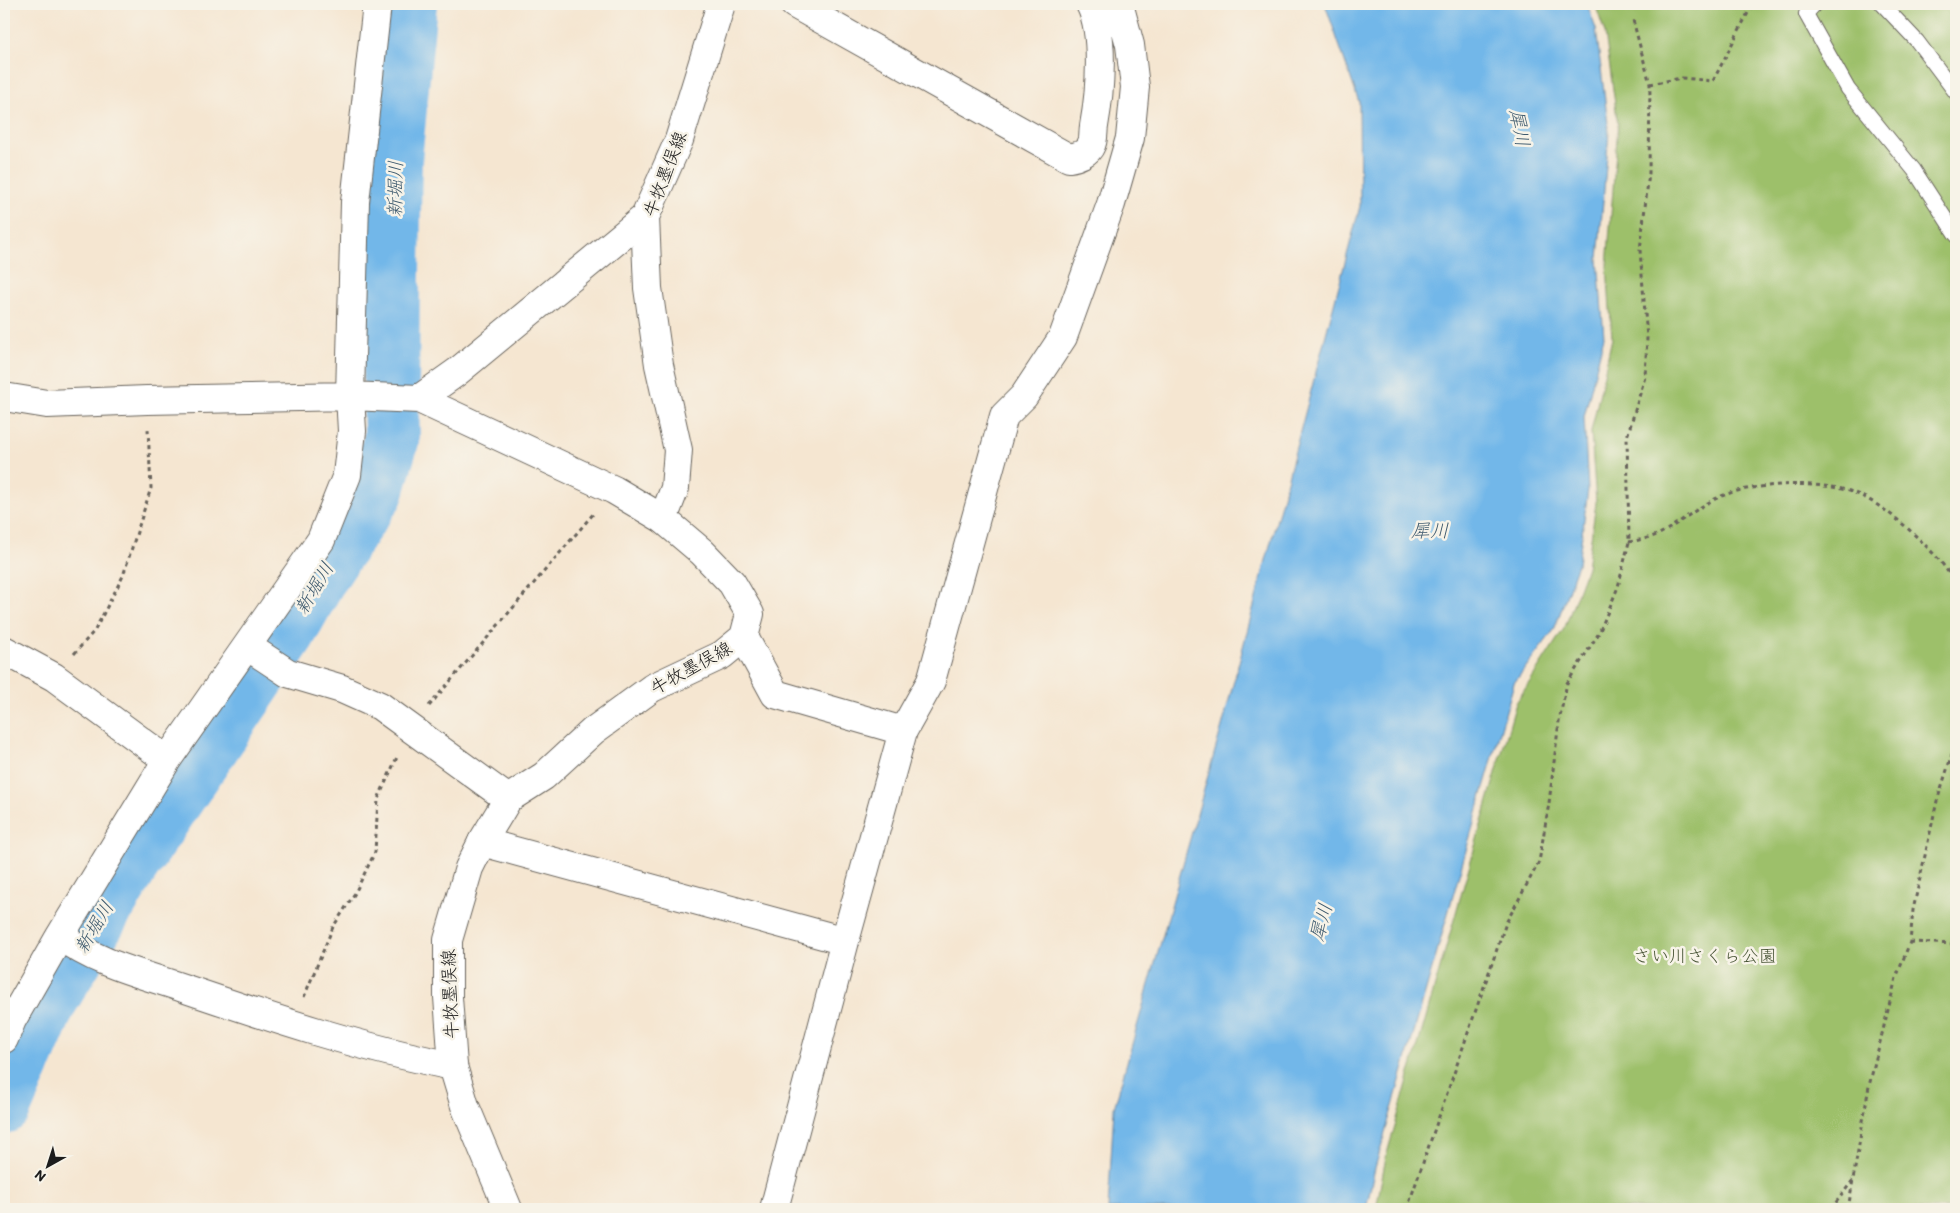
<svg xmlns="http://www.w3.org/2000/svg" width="1960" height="1213" font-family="Itim,'Klee One',sans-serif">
	<rect width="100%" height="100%" fill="#f7f3e8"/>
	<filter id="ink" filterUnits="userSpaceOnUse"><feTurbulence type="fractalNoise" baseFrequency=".02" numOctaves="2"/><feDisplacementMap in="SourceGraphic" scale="10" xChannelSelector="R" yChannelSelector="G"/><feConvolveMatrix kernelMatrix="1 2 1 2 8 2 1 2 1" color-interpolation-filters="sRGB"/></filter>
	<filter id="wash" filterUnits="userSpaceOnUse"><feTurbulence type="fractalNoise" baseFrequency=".0096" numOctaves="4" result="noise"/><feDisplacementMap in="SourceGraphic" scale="20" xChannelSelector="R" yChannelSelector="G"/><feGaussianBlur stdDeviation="1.12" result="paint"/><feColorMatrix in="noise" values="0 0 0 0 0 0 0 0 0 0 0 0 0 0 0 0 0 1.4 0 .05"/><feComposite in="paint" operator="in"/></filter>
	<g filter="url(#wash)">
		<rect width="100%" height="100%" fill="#f5e6d1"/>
		<path fill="#9dc06a" stroke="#5c6e43" d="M1595 4H1956V1209H1376L1386 1157 1516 703 1565 627 1587 567 1596 503 1591 432 1612 338 1607 266 1618 125 1605 33Z"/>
		<path fill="#72b7e9" stroke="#476a82" d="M1325 4H1587L1596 29 1609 132 1598 259 1604 337 1584 417 1588 490 1578 564 1554 630 1514 683 1375 1168 1366 1209H1108L1114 1108 1222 726 1360 206 1359 102Z"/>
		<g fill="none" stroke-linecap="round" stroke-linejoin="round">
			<path stroke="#72b7e9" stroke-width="56" d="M4 1106 49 1002 132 864 288 633 317 581 376 492 392 437 391 397 392 271 394 160 409 4"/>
		</g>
	</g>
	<g filter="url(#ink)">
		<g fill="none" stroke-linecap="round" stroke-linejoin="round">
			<defs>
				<path id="service" d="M1815 4 1806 14 1848 89 1914 170 1956 235
					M1882 4 1917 41 1956 93"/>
				<path id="minor" d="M794 4 1069 158C1077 157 1088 153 1091 145 1094 140 1093 132 1094 126 1100 93 1105 33 1090 4
					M4 397 47 404 147 400 350 396 419 399 614 490 663 519
					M419 399 457 372 645 217
					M744 637 775 694 903 731 845 941 774 1209
					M247 646 288 673 342 689 380 706 508 799
					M4 650 54 677 167 760
					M903 731 931 681 1004 416 1024 396 1063 337 1111 204 1130 138 1135 87 1130 45 1119 4
					M482 842 845 941
					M60 936C97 964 143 974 186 989 274 1019 361 1048 453 1066
					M4 1039 12 1020 60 936 167 760 321 540 347 475 352 431 350 396 355 202 377 4"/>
				<path id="secondary" d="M508 1209 465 1106 453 1066 448 997V940L469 868 482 842 508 799 544 776 593 731 652 688 722 655 744 637 750 614 732 583 702 552 663 519 675 488 678 450 659 365 648 288 645 217 679 140 721 4"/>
			</defs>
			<use href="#service" stroke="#68635b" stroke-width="16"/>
			<use href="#minor" stroke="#68635b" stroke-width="30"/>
			<use href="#secondary" stroke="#68635b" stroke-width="30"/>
			<path stroke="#68635b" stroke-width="3" stroke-dasharray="4 4" stroke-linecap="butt" d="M1650 84 1682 78 1713 81 1751 7
				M1629 542C1639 540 1650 538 1659 534 1683 522 1701 503 1727 494 1761 483 1821 480 1855 493 1879 503 1903 523 1922 542 1935 555 1949 569 1956 587
				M74 654 95 630 123 576 151 488 148 429
				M429 706 594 513
				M1910 942 1956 944
				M304 997 333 927 355 893 375 852 378 799 398 755
				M1407 1209 1506 923 1539 862 1549 803 1559 721 1567 683 1599 633 1618 587 1629 542 1627 437 1645 377 1647 338 1640 250 1649 173 1650 84 1633 20
				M1831 1209 1853 1180
				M1848 1209 1869 1086 1896 978 1910 942 1913 910 1937 801 1956 742"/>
			<use href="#service" stroke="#fff" stroke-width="14"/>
			<use href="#minor" stroke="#fff" stroke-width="28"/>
			<use href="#secondary" stroke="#fff" stroke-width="28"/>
		</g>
	</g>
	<g text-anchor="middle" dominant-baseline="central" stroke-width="5" stroke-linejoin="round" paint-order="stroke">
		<g font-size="18" fill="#1c1c1c" stroke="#f7f3e8">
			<text transform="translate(665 174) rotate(-69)">牛牧墨俣線</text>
			<text transform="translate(691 668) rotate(-29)">牛牧墨俣線</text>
			<text transform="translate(450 994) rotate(-92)">牛牧墨俣線</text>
		</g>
		<g font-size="18" fill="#495537" stroke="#f7f3e8">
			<text x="1705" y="956">さい川さくら公園</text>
		</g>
		<g font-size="19" font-style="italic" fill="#3e5a6e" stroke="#f7f3e8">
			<text transform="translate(1520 128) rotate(79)">犀川</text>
			<text transform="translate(395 189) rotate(-89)">新堀川</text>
			<text x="1430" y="530">犀川</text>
			<text transform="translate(314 588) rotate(-59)">新堀川</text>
			<text transform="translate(1321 922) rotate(-75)">犀川</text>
			<text transform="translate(94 927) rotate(-59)">新堀川</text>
		</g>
	</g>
	<rect width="1960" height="1213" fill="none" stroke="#f7f3e8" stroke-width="20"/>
	<g transform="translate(48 1166) rotate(219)" stroke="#f7f3e8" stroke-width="4" paint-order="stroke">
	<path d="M0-4L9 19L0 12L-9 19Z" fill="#1c1c1c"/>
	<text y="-8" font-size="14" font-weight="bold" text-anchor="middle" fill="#1c1c1c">N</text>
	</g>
</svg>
